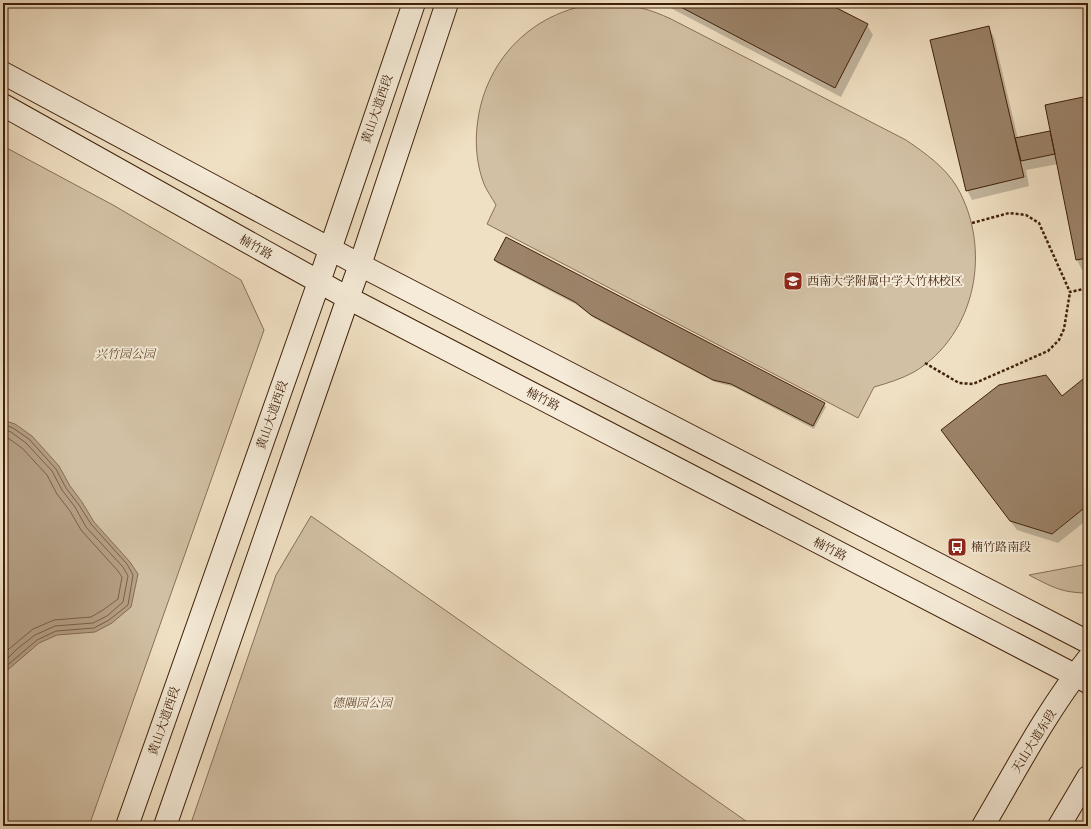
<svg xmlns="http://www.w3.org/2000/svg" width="1091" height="829" font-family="'IM FELL Great Primer','Noto Serif SC',serif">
	<rect width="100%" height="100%" fill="#f0e0c3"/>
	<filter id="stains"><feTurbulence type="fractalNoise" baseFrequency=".005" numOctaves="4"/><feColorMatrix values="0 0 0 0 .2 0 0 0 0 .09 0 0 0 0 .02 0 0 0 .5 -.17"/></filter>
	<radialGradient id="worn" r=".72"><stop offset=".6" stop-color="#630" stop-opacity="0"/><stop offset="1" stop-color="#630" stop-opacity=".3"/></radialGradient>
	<path fill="#d2c0a4" stroke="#897057" d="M613 3C635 6 650 9 671 19L906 140C925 153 945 167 957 187 992 248 977 334 914 372 901 379 888 383 874 387L858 418 487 224 496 205C492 198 487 191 484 184 477 166 475 145 477 127 484 55 541 3 613 3Z
		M3 146 113 205 241 280 264 330 89 826H3Z
		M311 516 753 826H190L276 575Z
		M1088 564V593C1062 593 1052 587 1029 575Z"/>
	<path fill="#b49f84" stroke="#866d53" d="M3 420 15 424 32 436 59 466 70 486 82 502 94 522 130 562 138 574 131 607 112 623 95 632 57 635 39 643 3 674Z"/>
	<path fill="#0003" d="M661 3H825L867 25 873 35 841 97Z
		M988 27 994 37 1018 139 1051 132 1088 97V269L1082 270 1077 260 1058 164 1026 170 1029 186 972 200 967 190Z
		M495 260 824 404 826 407 814 429 734 387 715 382 594 318 577 305 497 263Z
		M1088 377V519L1058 543 1017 530 948 440 942 430 1062 397Z"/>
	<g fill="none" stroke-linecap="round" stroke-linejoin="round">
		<path stroke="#7a6047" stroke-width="1" d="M3 424 13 428 29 439 56 469 66 488 79 505 91 524 127 564 133 575 128 605 109 620 94 628 56 631 37 640 3 669
			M3 429 11 432 26 443 52 471 62 490 75 507 86 527 123 567 128 576 123 602 107 616 93 623 55 626 35 635 17 649 3 663
			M3 436 8 438 22 448 47 475 57 494 70 511 81 530 118 571 122 577 118 599 103 610 91 617 54 620 33 629 3 654"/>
	</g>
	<path fill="#9c846a" stroke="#40210a" d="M673 3H827L868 24 835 88Z
		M989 26 1024 177 966 191 930 40Z
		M1088 96V258L1076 260 1045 105Z
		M1050 131 1055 154 1021 161 1015 138Z
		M506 237 825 403 813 426 731 384 713 380 591 315 575 302 494 260Z
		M1046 375 1062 396 1088 375V505L1052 534 1010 521 941 430 999 385Z"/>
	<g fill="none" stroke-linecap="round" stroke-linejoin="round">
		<defs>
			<path id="secondary" d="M3 73 360 265 1088 642
				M3 105 348 298 1088 682
				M127 826 319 282 414 3
				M165 826 348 298 360 265 447 3
				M983 826C1016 770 1047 710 1088 659
				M1059 826 1088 777"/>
		</defs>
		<use href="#secondary" stroke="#40210a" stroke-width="24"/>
		<path stroke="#40210a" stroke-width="2.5" stroke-dasharray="3 2" stroke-linecap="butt" d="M972 223 1009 213 1026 215 1039 223 1070 292 1088 288
			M925 363 959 383 973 384 1048 351 1059 340 1064 329 1070 292"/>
		<use href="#secondary" stroke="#f5ebd8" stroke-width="22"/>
	</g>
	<defs>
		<symbol id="school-square" viewBox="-11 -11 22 22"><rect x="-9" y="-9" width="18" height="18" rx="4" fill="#8f2418" stroke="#f5ebd8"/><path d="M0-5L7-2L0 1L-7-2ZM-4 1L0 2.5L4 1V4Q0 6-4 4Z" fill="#fff"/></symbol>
		<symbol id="bus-square" viewBox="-11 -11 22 22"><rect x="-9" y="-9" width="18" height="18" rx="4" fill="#8f2418" stroke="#f5ebd8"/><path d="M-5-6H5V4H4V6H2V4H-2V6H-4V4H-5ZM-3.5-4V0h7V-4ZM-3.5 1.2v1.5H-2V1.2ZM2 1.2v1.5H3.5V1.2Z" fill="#fff"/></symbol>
	</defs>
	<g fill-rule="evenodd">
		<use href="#school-square" x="782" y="270" width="22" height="22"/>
		<use href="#bus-square" x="946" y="536" width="22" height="22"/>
	</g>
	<g text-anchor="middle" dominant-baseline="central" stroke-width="4" stroke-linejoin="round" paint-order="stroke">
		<g font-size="12" fill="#40210a" stroke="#f5ebd8">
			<text transform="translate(377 109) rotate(-71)">黄山大道西段</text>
			<text transform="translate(256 247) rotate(29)">楠竹路</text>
			<text transform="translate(543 399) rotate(27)">楠竹路</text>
			<text transform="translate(272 415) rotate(-71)">黄山大道西段</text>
			<text transform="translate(830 549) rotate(27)">楠竹路</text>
			<text transform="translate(164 721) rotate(-71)">黄山大道西段</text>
			<text transform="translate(1034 741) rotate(-58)">天山大道东段</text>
		</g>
		<g font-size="12" fill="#40210a" stroke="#f5ebd8" text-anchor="start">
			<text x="807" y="281">西南大学附属中学大竹林校区</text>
			<text x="971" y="547">楠竹路南段</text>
		</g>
		<g font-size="12" font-style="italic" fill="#644930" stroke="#f5ebd8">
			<text x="125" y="354">兴竹园公园</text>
			<text x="362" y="703">德隅园公园</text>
		</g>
	</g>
	<rect width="1091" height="829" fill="none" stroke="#f0e0c3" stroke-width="16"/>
	<rect x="4" y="4" width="1083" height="821" fill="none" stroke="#40210a" stroke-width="2"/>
	<rect x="8" y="8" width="1075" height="813" fill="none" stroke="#40210a"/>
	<rect width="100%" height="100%" filter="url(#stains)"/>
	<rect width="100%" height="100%" fill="url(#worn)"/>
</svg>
